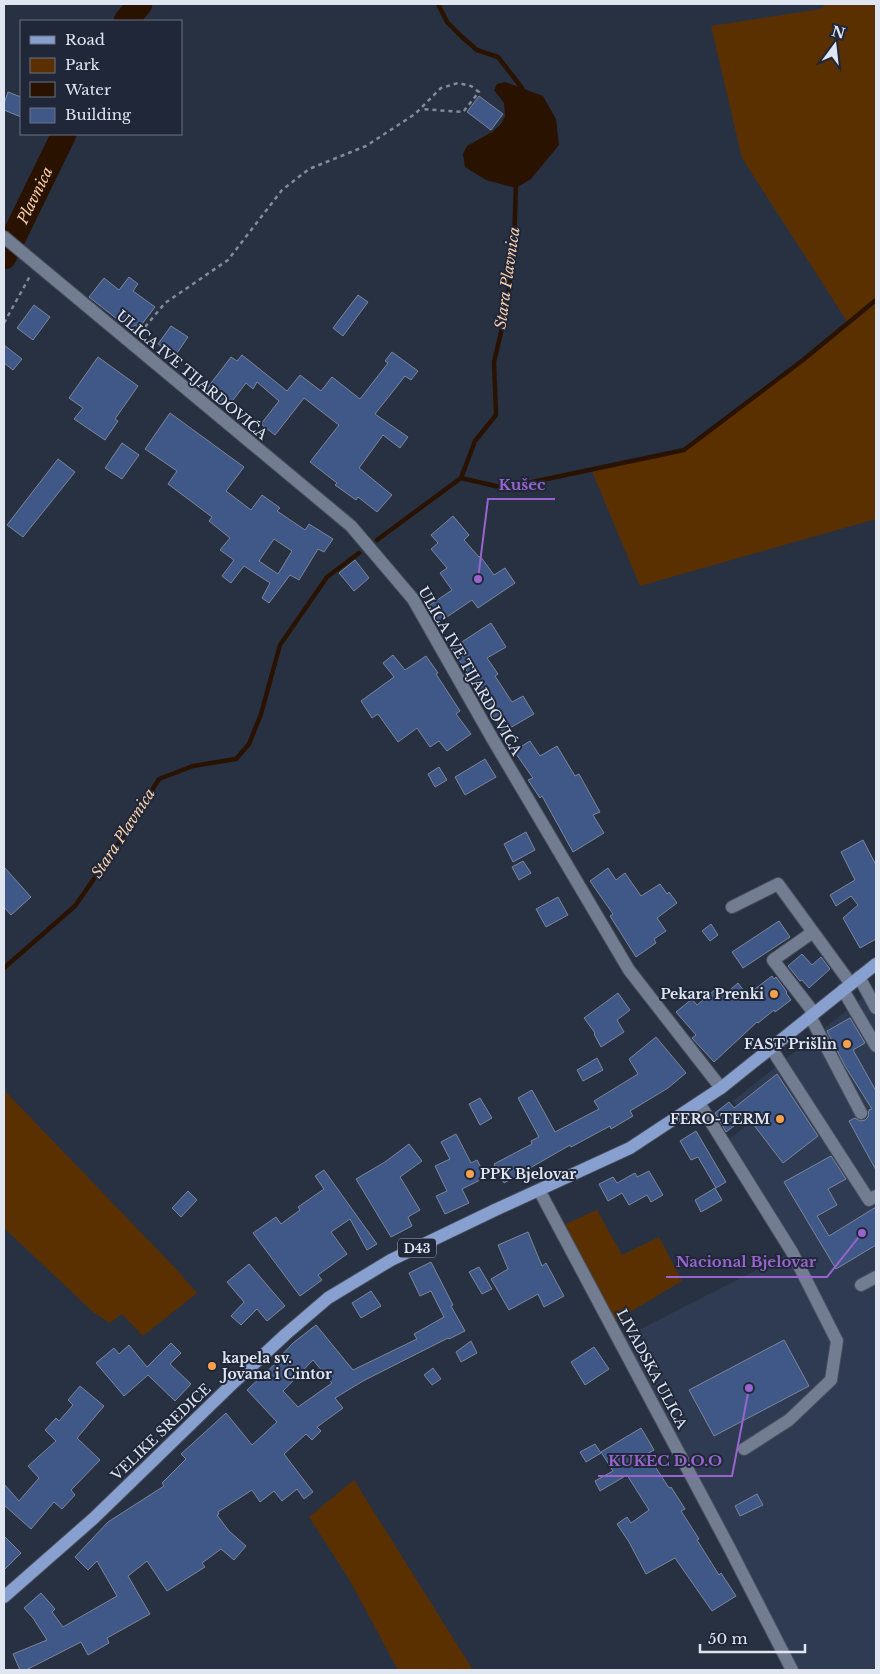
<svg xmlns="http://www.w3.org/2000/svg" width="880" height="1674" font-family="'Libre Baskerville',serif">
	<rect width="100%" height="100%" fill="#283142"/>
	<path fill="#2f3b52" d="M876 987V1670H795L619 1340 792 1252 724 1143 750 1123 733 1101Z"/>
	<path fill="#5a3001" d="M826 4H876V519L640 586 591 469 684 450 848 323 742 158 711 26 821 9Z
		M4 1090 177 1270 197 1293 143 1336 122 1314 110 1323 93 1312 4 1228Z
		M597 1210 622 1255 659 1237 682 1281 610 1324 559 1227Z
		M354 1480 473 1670H398L349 1579 309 1517Z"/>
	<path fill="#291300" d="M505 82 543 96 556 119 559 145 531 179 516 188 486 180 465 167 463 154 467 146 492 132 501 124 505 116 504 103 494 90 497 84Z"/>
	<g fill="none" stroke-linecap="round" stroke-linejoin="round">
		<path stroke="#291300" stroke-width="4.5" d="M438 4 447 22 462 37 477 50 498 57 522 88 523 94
			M461 478 504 488 684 450 803 360 876 300
			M377 540 461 478 475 441 496 415 494 362 506 311 514 246 516 183
			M4 968 75 906 119 843 159 779 193 766 236 759 249 744 261 714 280 645 327 577 359 553"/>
		<g stroke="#291300" stroke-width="25">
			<path d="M126 21 140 4"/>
			<path id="s1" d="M4 257 64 134"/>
		</g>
	</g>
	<path fill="#405888" stroke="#7b869a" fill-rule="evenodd" d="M8 92 21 97V117L4 110V104Z
		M479 96 503 114 491 130 467 112Z
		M129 277 138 284 133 291 155 307 139 328 135 325 131 330 89 297 104 278 119 290Z
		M358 295 368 302 343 336 333 328Z
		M34 305 50 317 33 340 17 328Z
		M171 326 188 337 175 356 158 344Z
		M4 345 22 359 13 370 4 363Z
		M392 352 418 371 411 380 405 376 375 414 408 437 400 448 383 435 359 468 392 495 377 512 358 497 356 500 335 485 337 483 310 462 339 425 304 398 275 435 261 424 279 401 257 382 253 389 246 383 227 408 205 391 231 357 237 361 242 355 287 391 300 375 321 391 332 377 360 399 388 363 385 361Z
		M98 357 138 386 115 419 118 421 105 440 74 419 83 408 69 398Z
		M170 413 244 467 226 491 251 510 262 495 280 508 277 511 305 530 309 524 333 539 324 552 318 549 299 580 290 575 269 603 262 598 270 583 244 566 231 583 222 576 234 560 220 550 230 538 209 521 212 517 168 484 177 471 145 449ZM274 539 292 551 278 574 259 561Z
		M122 443 139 455 122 479 105 468Z
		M58 459 75 472 23 537 7 525Z
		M453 516 469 535 464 540 479 557 480 556 494 575 505 568 515 583 478 608 472 600 438 623 427 607 452 590 440 573 447 568 431 549 438 543 431 535Z
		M355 560 369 578 354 591 339 573Z
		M491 623 506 647 487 658 498 674 495 676 512 702 523 696 534 714 503 732 490 710 489 711 478 695 481 693 467 671 451 649Z
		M393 655 405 670 426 656 438 673 436 674 460 711 456 714 471 734 447 751 439 741 430 747 417 728 398 742 378 714 372 718 361 701 394 677 383 663Z
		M530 741 540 756 557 746 575 776 579 774 600 812 593 815 604 833 573 852 542 796 540 798 528 780 533 778 514 751Z
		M485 759 496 777 465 795 455 777Z
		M439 767 447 780 435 787 428 774Z
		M526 832 535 850 513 862 504 844Z
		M863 840 876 865V939L860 948 843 918 858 905 851 896 836 906 830 895 855 880 841 852Z
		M523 861 531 873 519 880 512 867Z
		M4 867 31 897 11 915 4 907Z
		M608 868 616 880 625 873 641 896 660 884 667 894 669 892 677 903 657 918 666 931 654 939 656 943 636 957 610 916 613 914 590 881Z
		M558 897 568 915 546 927 536 909Z
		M779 921 790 937 743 968 732 952Z
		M711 924 718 935 710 941 702 931Z
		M802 954 812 965 821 957 830 969 809 988 802 980 800 981 788 966Z
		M772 976 774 979 776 977 787 992 786 993 791 1000 775 1012 774 1010 758 1023 757 1022 714 1062 692 1038 696 1035 676 1012 692 999 697 1005 717 988 724 995 738 983 747 995Z
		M618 993 630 1010 617 1020 624 1032 601 1047 594 1034 595 1033 584 1018Z
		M850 1018 865 1043 853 1050 876 1091V1170L849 1121 855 1118 860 1121 865 1120 868 1117 869 1110 872 1109 845 1066 827 1031Z
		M656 1037 686 1073 668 1088 630 1111 633 1116 611 1129 610 1126 571 1147 570 1145 504 1183 494 1164 532 1144 531 1141 539 1137 518 1098 532 1090 555 1132 599 1109 594 1101 638 1074 629 1059Z
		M597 1058 603 1070 583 1081 577 1070Z
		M777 1074 818 1136 783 1163 747 1116 726 1132 715 1113 729 1102 734 1108Z
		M480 1098 492 1118 480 1125 469 1104Z
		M696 1131 726 1182 716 1188 698 1157 691 1160 680 1141Z
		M456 1134 471 1163 477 1160 486 1177 462 1189 469 1203 445 1214 436 1196 447 1191 435 1166 450 1159 441 1142Z
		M409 1144 422 1161 400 1177 420 1210 408 1217 412 1226 391 1237 356 1179 385 1162Z
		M831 1156 846 1179 828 1189 837 1205 817 1216 829 1236 876 1207V1245L836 1269 784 1182Z
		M324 1170 377 1244 367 1250 350 1219 331 1232 347 1254 318 1275 322 1280 300 1296 253 1233 276 1217 281 1224 300 1210 298 1207 324 1189 315 1176Z
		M649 1171 663 1195 651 1202 647 1195 629 1205 622 1193 608 1201 599 1184 613 1177 617 1183 635 1173 637 1177Z
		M715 1188 722 1200 701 1212 695 1200Z
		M188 1191 197 1200 181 1217 172 1208Z
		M528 1232 542 1266 546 1263 564 1296 544 1307 538 1294 509 1310 491 1279 508 1269 498 1245Z
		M431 1262 453 1305 451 1306 465 1331 449 1339 448 1338 363 1381 335 1398 343 1408 317 1427 321 1431 312 1440 306 1434 284 1454 313 1492 304 1499 297 1489 282 1501 274 1491 260 1502 252 1490 218 1512 219 1514 217 1515 229 1531 246 1546 234 1560 221 1549 202 1563 205 1567 167 1591 147 1561 128 1576 150 1614 107 1638 109 1643 88 1655 81 1642 26 1670H20L13 1654 47 1640 33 1618 24 1608 41 1593 55 1609 52 1612 63 1627 117 1596 97 1561 88 1570 75 1557 108 1522 164 1486 162 1483 186 1459 181 1454 226 1413 252 1445 277 1422 247 1390 277 1362 276 1361 293 1343 316 1325 353 1370 417 1339 414 1334 444 1317 431 1291 420 1296 409 1273ZM313 1360 332 1383 298 1407 283 1391Z
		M249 1264 285 1306 267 1321 257 1309 241 1325 231 1316 244 1302 227 1282Z
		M479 1267 492 1289 482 1294 469 1272Z
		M371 1291 381 1306 361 1318 352 1303Z
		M784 1340 809 1386 714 1436 689 1390Z
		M471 1341 477 1353 461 1362 456 1352Z
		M171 1343 181 1353 170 1364 191 1384 175 1401 148 1375 124 1396 96 1363 114 1348 119 1354 129 1345 147 1367Z
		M594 1347 609 1369 585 1385 571 1362Z
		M433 1368 441 1379 432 1385 424 1375Z
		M80 1386 104 1406 77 1438 100 1460 71 1490 75 1495 62 1509 54 1502 31 1529 4 1505V1484L19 1501 39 1478 28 1466 56 1441 45 1430 56 1418 59 1421 73 1405 68 1400Z
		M641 1428 654 1450 647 1454 669 1488 671 1487 685 1509 681 1511 699 1539 697 1540 719 1575 721 1573 736 1596 712 1611 675 1558 646 1574 629 1542 617 1524 627 1517 631 1523 649 1510 627 1475 600 1491 595 1481 613 1471 601 1452Z
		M595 1444 601 1453 586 1462 580 1452Z
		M757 1494 763 1505 740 1516 735 1506Z
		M4 1536 21 1553 4 1570Z"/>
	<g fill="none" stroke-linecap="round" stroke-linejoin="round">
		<defs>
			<path id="minor" d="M4 237 351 526 413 599 492 738 629 970 721 1088
				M732 907 778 884 851 984
				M813 932 773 960 814 1013
				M859 977 876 1008
				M843 990 876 1046
				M810 1016 861 1113
				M771 1048 869 1200 876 1196
				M699 1103 792 1252 837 1341 831 1380 789 1420 744 1449
				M539 1190 729 1547 792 1670
				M861 1285 876 1277"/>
			<path id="major" d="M4 1597 94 1518 230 1386 286 1334 328 1298 391 1260 495 1210 630 1148 721 1088 876 964"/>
		</defs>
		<use href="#minor" stroke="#474e5c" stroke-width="14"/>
		<use href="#major" stroke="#474e5c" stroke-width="14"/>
		<path stroke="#838a99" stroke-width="2.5" stroke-dasharray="4 4" stroke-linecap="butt" d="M4 323 30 276
			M140 333 165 303 228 260 282 190 309 169 366 146 415 114 441 88 458 83 471 86 479 92 463 112 421 109"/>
		<use href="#minor" stroke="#737d91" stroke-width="12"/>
		<use href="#major" stroke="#88a0d0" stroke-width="12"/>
	</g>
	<g fill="#f9a04d" stroke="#1f2738" stroke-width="2">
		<circle cx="774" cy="994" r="5"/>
		<circle cx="847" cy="1044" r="5"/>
		<circle cx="780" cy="1119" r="5"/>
		<circle cx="470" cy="1174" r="5"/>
		<circle cx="212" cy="1366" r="5"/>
	</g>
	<g text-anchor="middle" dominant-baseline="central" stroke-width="4" stroke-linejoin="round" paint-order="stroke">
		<rect fill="#1f2738" stroke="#a5acba" stroke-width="1" x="398" y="1238.5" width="38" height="19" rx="4"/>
		<g font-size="12" font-weight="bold" fill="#dfe5f1">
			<text x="417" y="1248">D43</text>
		</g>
		<g font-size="14" fill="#dfe5f1" stroke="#1f2738">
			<text transform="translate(192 375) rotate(40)">ULICA IVE TIJARDOVIĆA</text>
			<text transform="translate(470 671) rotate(60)">ULICA IVE TIJARDOVIĆA</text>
			<text transform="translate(652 1369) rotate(62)">LIVADSKA ULICA</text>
			<text transform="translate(161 1432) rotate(-44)">VELIKE SREDICE</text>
		</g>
		<g font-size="14" font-weight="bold" fill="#dfe5f1" stroke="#1f2738" text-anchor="end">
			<text x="764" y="994">Pekara Prenki</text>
			<text x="837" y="1044">FAST Prišlin</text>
			<text x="770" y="1119">FERO-TERM</text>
			<text x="480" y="1174" text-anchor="start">PPK Bjelovar</text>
			<text x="222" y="1358" text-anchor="start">kapela sv.<tspan x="222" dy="16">Jovana i Cintor</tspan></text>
		</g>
		<g font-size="15" font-style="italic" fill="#fcd0ac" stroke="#1f2738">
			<text stroke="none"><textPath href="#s1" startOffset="69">Plavnica</textPath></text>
			<text transform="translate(507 278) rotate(-82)">Stara Plavnica</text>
			<text transform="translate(123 833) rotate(-57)">Stara Plavnica</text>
		</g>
	</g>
	<path fill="none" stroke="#9964ce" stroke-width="2" d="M478 579L488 499H555M862 1233L827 1277H666M749 1388L732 1476H598"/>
	<g fill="#9964ce" stroke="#1f2738" stroke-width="2">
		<circle cx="478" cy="579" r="5"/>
		<circle cx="862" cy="1233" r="5"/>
		<circle cx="749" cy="1388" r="5"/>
	</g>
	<g font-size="15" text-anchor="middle" font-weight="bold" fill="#9964ce" stroke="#1f2738" stroke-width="4" stroke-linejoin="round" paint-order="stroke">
		<text x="522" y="490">Kušec</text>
		<text x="746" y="1267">Nacional Bjelovar</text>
		<text x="665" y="1466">KUKEC D.O.O</text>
	</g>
	<rect width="880" height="1674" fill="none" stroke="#dfe5f1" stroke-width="10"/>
	<rect x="20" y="20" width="162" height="115" fill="#1f2738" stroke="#6c7382"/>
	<rect x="30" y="36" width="25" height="8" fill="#88a0d0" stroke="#6c7382"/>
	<text x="65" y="45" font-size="15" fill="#dfe5f1">Road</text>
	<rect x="30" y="58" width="25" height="15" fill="#5a3001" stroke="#6c7382"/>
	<text x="65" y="70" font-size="15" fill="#dfe5f1">Park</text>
	<rect x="30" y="82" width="25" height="15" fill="#291300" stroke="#6c7382"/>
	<text x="65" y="95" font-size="15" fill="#dfe5f1">Water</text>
	<rect x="30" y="108" width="25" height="15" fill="#405888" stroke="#6c7382"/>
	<text x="65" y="120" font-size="15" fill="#dfe5f1">Building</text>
	<g transform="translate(835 45) rotate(15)" stroke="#1f2738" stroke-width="4" paint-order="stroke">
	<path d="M0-4L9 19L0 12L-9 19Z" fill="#dfe5f1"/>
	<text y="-8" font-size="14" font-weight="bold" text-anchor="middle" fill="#dfe5f1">N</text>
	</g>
	<path d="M700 1644v8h105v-8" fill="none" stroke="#dfe5f1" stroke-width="2.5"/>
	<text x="708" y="1644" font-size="15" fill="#dfe5f1" stroke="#1f2738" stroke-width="4" paint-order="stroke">50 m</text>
</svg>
